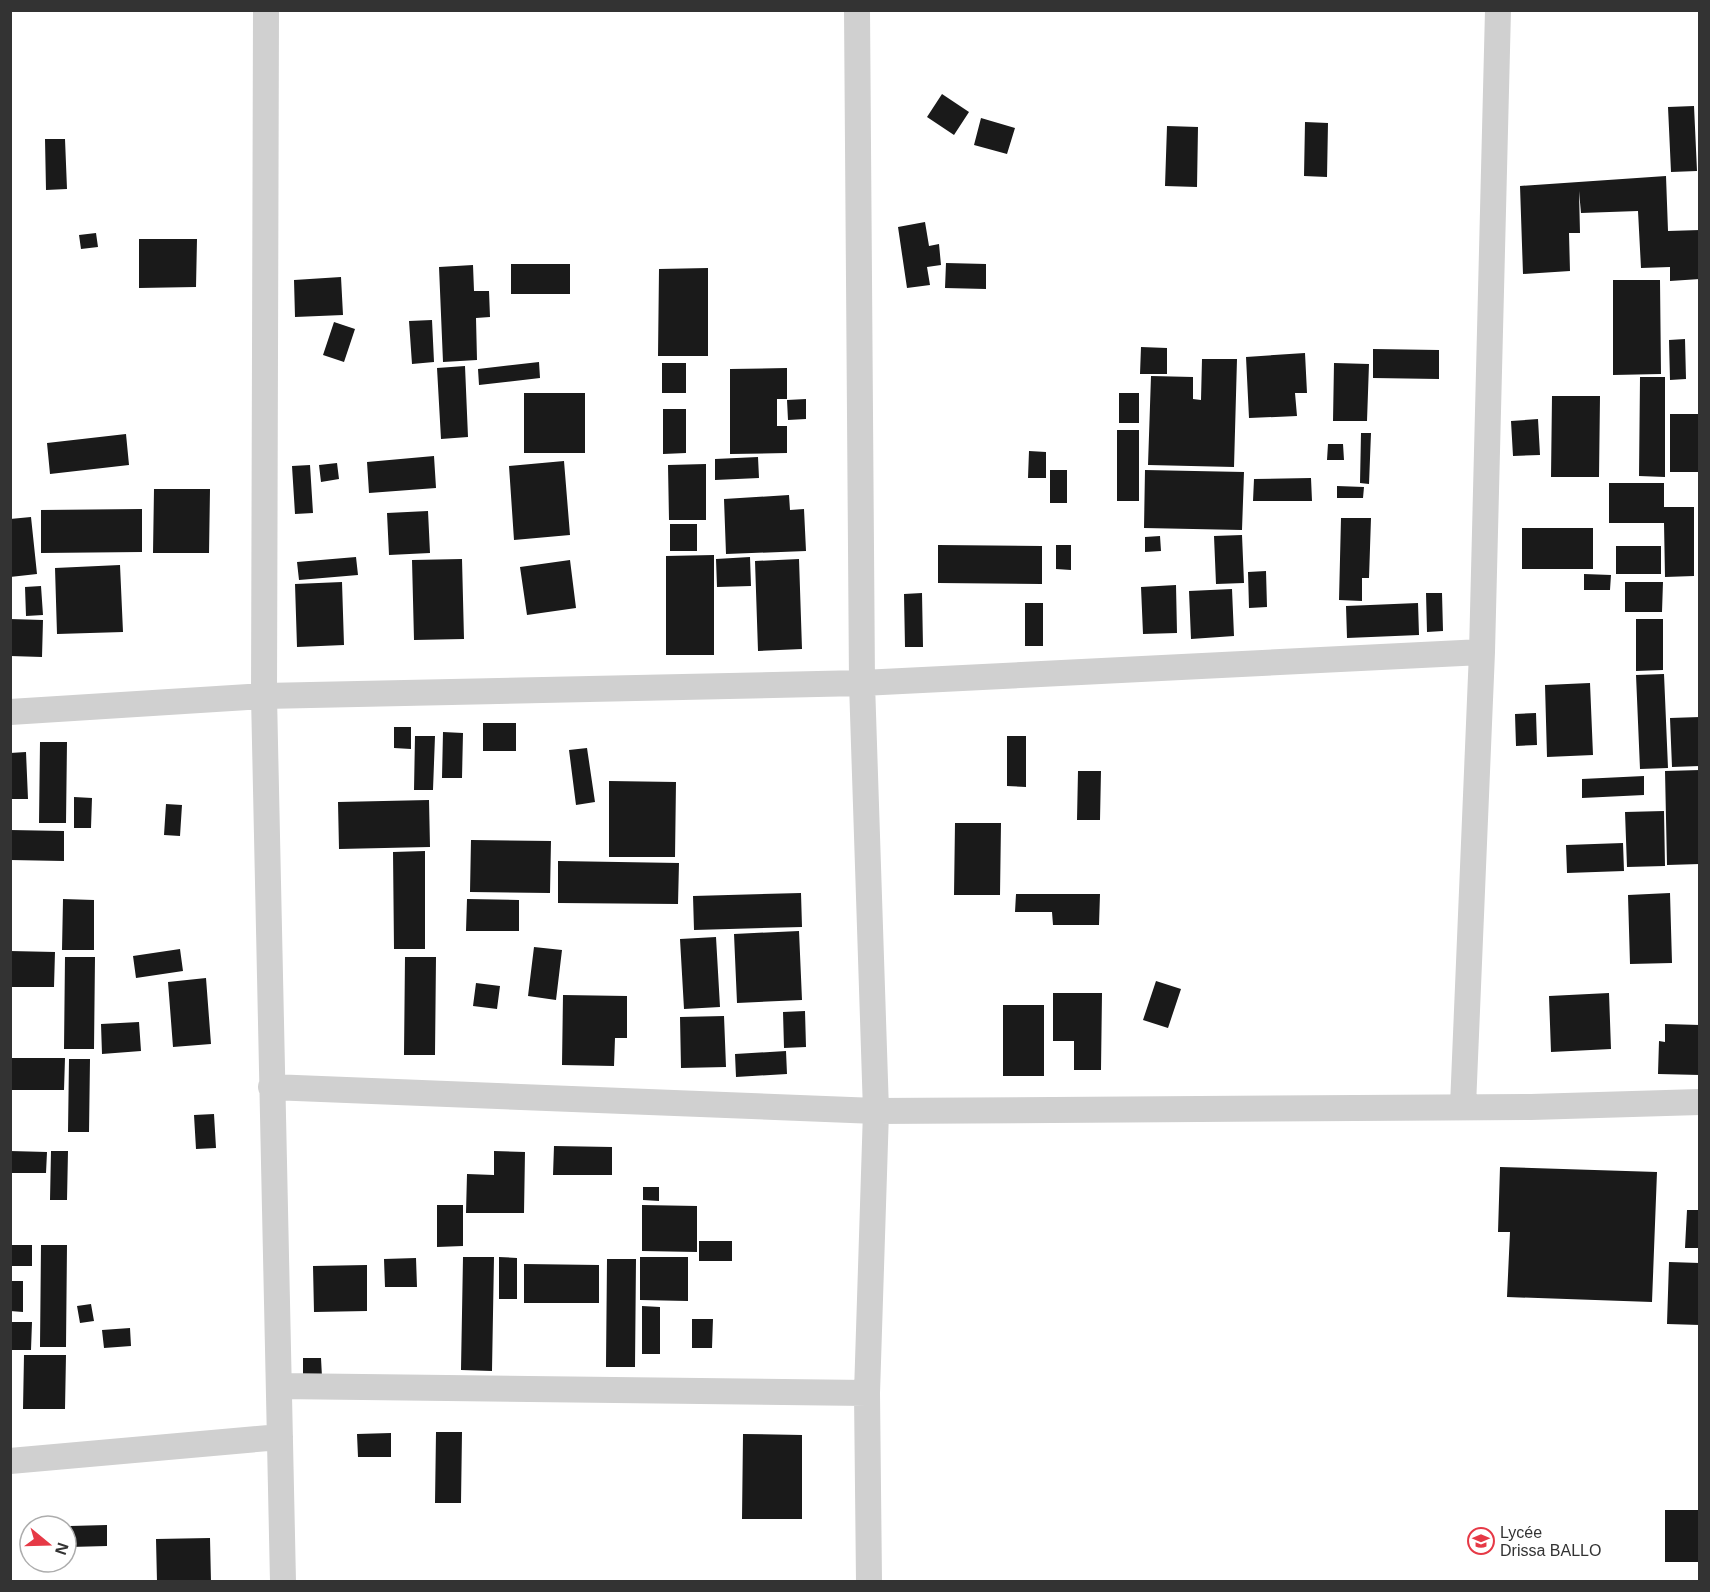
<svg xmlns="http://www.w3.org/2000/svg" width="1710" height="1592" font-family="Helvetica,sans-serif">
	<rect width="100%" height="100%" fill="#fff"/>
	<path fill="#1a1a1a" d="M942 94 969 112 954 135 927 117Z
		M1694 106 1697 171 1671 172 1668 107Z
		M981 118 1015 128 1007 154 974 145Z
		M1305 122 1328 123 1327 177 1304 176Z
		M1167 126 1198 127 1197 187 1165 186Z
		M45 139H65L67 189 46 190Z
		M1666 176 1668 231 1700 230V279L1670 281V267L1641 268 1638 211 1581 213 1579 191 1580 233H1569L1570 271 1523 274 1520 186Z
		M925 222 929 246 939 244 941 265 927 267 930 285 907 288 898 227Z
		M96 233 98 247 81 249 79 235Z
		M139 239H197L196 287 139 288Z
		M946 263 986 264V289L945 288Z
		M511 264H570V294H511Z
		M473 265 474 291H489L490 317 476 318 477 360 443 362 439 267Z
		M708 268V356H658L659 269Z
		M341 277 343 315 295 317 294 280Z
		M1613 280H1660L1661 374 1613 375Z
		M432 320 434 362 412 364 409 321Z
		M334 322 355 329 344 362 323 355Z
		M1685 339 1686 379 1670 380 1669 340Z
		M1141 347 1167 348V374H1140Z
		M1373 349 1439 350V379L1373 378Z
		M1305 353 1307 393H1295L1297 416 1249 418 1246 357Z
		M1202 359H1237L1234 467 1148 465 1151 376 1193 377V399L1201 400Z
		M539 362 540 378 479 385 478 369Z
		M662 363H686V393H662Z
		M1334 363 1369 364 1367 421H1333Z
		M465 366 468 437 441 439 437 368Z
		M787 368V399H777V426H787V453L730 454V369Z
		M1640 377H1665V477L1639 476Z
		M524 393H585V453H524Z
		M1119 393H1139V423H1119Z
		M1552 396H1600L1599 477H1551Z
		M806 399V419L788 420 787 400Z
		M663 409H686V453L663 454Z
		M1670 414H1700V472H1670Z
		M1538 419 1540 455 1513 456 1511 421Z
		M1117 430H1139V501H1117Z
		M1361 433H1371L1369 484 1360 483Z
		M126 434 129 465 50 474 47 443Z
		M1328 444H1343L1344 460H1327Z
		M1029 451 1046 452V478H1028Z
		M434 456 436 488 369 493 367 462Z
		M758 457 759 478 715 480V459Z
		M564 461 570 535 514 540 509 466Z
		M337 463 339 479 321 482 319 465Z
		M706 464V520H669L668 465Z
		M310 465 313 513 295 514 292 466Z
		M1050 470H1067V503H1050Z
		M1145 470 1244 472 1242 530 1144 528Z
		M1311 478 1312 501H1253L1254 479Z
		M1609 483H1664V507H1694V576L1665 577 1664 523H1609Z
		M1337 486 1364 487 1363 498H1337Z
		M154 489H210L209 553H153Z
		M789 495 790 510 804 509 806 551 726 554 724 499Z
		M142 509V552L41 553V510Z
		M428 511 430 553 389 555 387 513Z
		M31 517 37 574 10 577V519Z
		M1341 518H1371L1369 578H1362V601L1339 600Z
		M670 524H697V551H670Z
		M1522 528H1593V569H1522Z
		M1242 535 1244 583 1216 584 1214 536Z
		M1160 536 1161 551 1145 552V537Z
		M938 545 1042 546V584L938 583Z
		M1056 545H1071V570L1056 569Z
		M1616 546H1661V574H1616Z
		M714 555V655H666V556Z
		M356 557 358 575 299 580 297 562Z
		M750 557 751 586 717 587 716 559Z
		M462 559 464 639 414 640 412 560Z
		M799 559 802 649 758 651 755 561Z
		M570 560 576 608 527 615 520 567Z
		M120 565 123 632 57 634 55 568Z
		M1266 571 1267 607 1249 608 1248 572Z
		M1584 574 1611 575 1610 590H1584Z
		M342 582 344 645 297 647 295 584Z
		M1625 582H1663L1662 612H1625Z
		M1176 585 1177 633 1143 634 1141 587Z
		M41 586 43 615 26 616 25 587Z
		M1232 589 1234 636 1191 639 1189 591Z
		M922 593 923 647H905L904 594Z
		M1426 593H1442L1443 631 1427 632Z
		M1025 603H1043V646H1025Z
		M1418 603 1419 635 1347 638 1346 606Z
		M10 619 43 620 42 657 10 656Z
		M1636 619H1663V670L1636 671Z
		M1664 674 1668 768 1640 769 1636 675Z
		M1590 683 1593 755 1547 757 1545 685Z
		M1536 713 1537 745 1516 746 1515 714Z
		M1700 717V766L1672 767 1670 718Z
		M483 723H516V751H483Z
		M394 727H411V749L394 748Z
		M443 732 463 733 462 778H442Z
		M415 736H435L433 790H414Z
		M1007 736H1026V787L1007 786Z
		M40 742H67L66 823H39Z
		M587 748 595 802 576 805 569 750Z
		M26 752 28 799H10V753Z
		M1700 770V864L1667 865 1665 771Z
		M1078 771H1101L1100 820H1077Z
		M1644 776V795L1582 798V779Z
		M609 781 676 782 675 857H609Z
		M74 797 92 798 91 828H74Z
		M429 800 430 847 339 849 338 802Z
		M166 804 182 805 180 836 164 835Z
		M1664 811 1665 866 1627 867 1625 812Z
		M955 823H1001L1000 895H954Z
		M10 830 64 831V861L10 860Z
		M471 840 551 841 550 893 470 892Z
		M1623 843 1624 871 1567 873 1566 845Z
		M425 851V949H394L393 852Z
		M558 861 679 863 678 904 558 903Z
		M801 893 802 927 694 930 693 896Z
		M1670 893 1672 963 1630 964 1628 895Z
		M1016 894H1100L1099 925H1053L1052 912H1015Z
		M63 899 94 900V950H62Z
		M467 899 519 900V931H466Z
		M799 931 802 1000 737 1003 734 934Z
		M716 937 720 1007 684 1009 680 939Z
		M534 947 562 950 556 1000 528 996Z
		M180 949 183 971 136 978 133 956Z
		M10 951 55 952 54 987H10Z
		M65 957H95L94 1049H64Z
		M405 957H436L435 1055H404Z
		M206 978 211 1044 173 1047 168 982Z
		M1156 981 1181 989 1168 1028 1143 1020Z
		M476 983 500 986 497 1009 473 1006Z
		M1053 993H1102L1101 1070H1074V1041H1053Z
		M1609 993 1611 1049 1551 1052 1549 996Z
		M563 995 627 996V1038H615L614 1066 562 1065Z
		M1003 1005H1044V1076H1003Z
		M805 1011 806 1047 784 1048 783 1012Z
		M724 1016 726 1067 681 1068 680 1017Z
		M139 1022 141 1051 102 1054 101 1024Z
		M1665 1024 1700 1025V1075L1658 1074 1659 1041 1665 1042Z
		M786 1051 787 1074 736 1077 735 1054Z
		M10 1058H65L64 1090H10Z
		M69 1059H90L89 1132H68Z
		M214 1114 216 1148 196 1149 194 1115Z
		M554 1146 612 1147V1175H553Z
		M10 1151 47 1152 46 1173H10Z
		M51 1151H68L67 1200H50Z
		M494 1151 525 1152 524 1213H466L467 1174 494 1175Z
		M1500 1167 1657 1172 1652 1302 1507 1297 1510 1232H1498Z
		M643 1187H659V1201L643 1200Z
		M437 1205H463V1246L437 1247Z
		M642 1205 697 1206V1252L642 1251Z
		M1687 1210H1700V1248H1685Z
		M699 1241H732V1261H699Z
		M10 1245H32V1266H10Z
		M41 1245H67L66 1347H40Z
		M463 1257H494L492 1371 461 1370Z
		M499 1257 517 1258V1299H499Z
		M640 1257H688V1301L640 1300Z
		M416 1258 417 1287H385L384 1259Z
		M607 1259H636L635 1367H606Z
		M1669 1262 1700 1263V1325L1667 1324Z
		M524 1264 599 1265V1303H524Z
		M367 1265V1311L314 1312 313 1266Z
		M10 1281H23V1312L10 1311Z
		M91 1304 94 1321 80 1323 77 1306Z
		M642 1306 660 1307V1354H642Z
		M692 1319H713L712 1348H692Z
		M10 1322H32L31 1350H10Z
		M130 1328 131 1346 104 1348 102 1330Z
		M24 1355H66L65 1409H23Z
		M303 1358H321L322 1377H303Z
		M436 1432H462L461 1503H435Z
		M391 1433V1457H358L357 1434Z
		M743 1434 802 1435V1519H742Z
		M1665 1510H1700V1562H1665Z
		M107 1525V1546L70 1547V1526Z
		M210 1538 211 1582H157L156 1539Z"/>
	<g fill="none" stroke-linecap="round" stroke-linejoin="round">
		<path stroke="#d0d0d0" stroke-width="26" d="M266 10 264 696 283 1582
			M857 10 862 683 876 1111 867 1393 869 1582
			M10 712 264 696 862 683 1482 652
			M271 1087 876 1111 1531 1107 1700 1102
			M1463 1106 1482 652 1498 10
			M279 1386 867 1393
			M10 1461 280 1437"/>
	</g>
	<defs>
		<symbol id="school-ring" viewBox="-11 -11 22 22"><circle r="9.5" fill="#fff" stroke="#e63946" stroke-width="1.5"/><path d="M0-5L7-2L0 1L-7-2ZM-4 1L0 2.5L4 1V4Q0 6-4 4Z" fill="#e63946"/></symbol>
	</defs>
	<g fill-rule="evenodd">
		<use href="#school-ring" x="1466" y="1526" width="30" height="30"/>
	</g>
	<g text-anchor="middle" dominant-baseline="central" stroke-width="6" stroke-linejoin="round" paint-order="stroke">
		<g font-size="16" fill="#333" stroke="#fff" text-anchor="start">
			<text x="1500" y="1532">Lycée<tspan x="1500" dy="18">Drissa BALLO</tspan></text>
		</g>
	</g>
	<rect width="1710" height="1592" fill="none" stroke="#333333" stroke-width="24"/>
	<g transform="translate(48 1544) rotate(109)"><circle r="28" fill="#ffffff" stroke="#adadad" stroke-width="1.5"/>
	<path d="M0-4.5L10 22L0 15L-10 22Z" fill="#e63946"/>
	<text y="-9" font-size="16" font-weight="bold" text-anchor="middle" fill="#333333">N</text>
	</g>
</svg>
